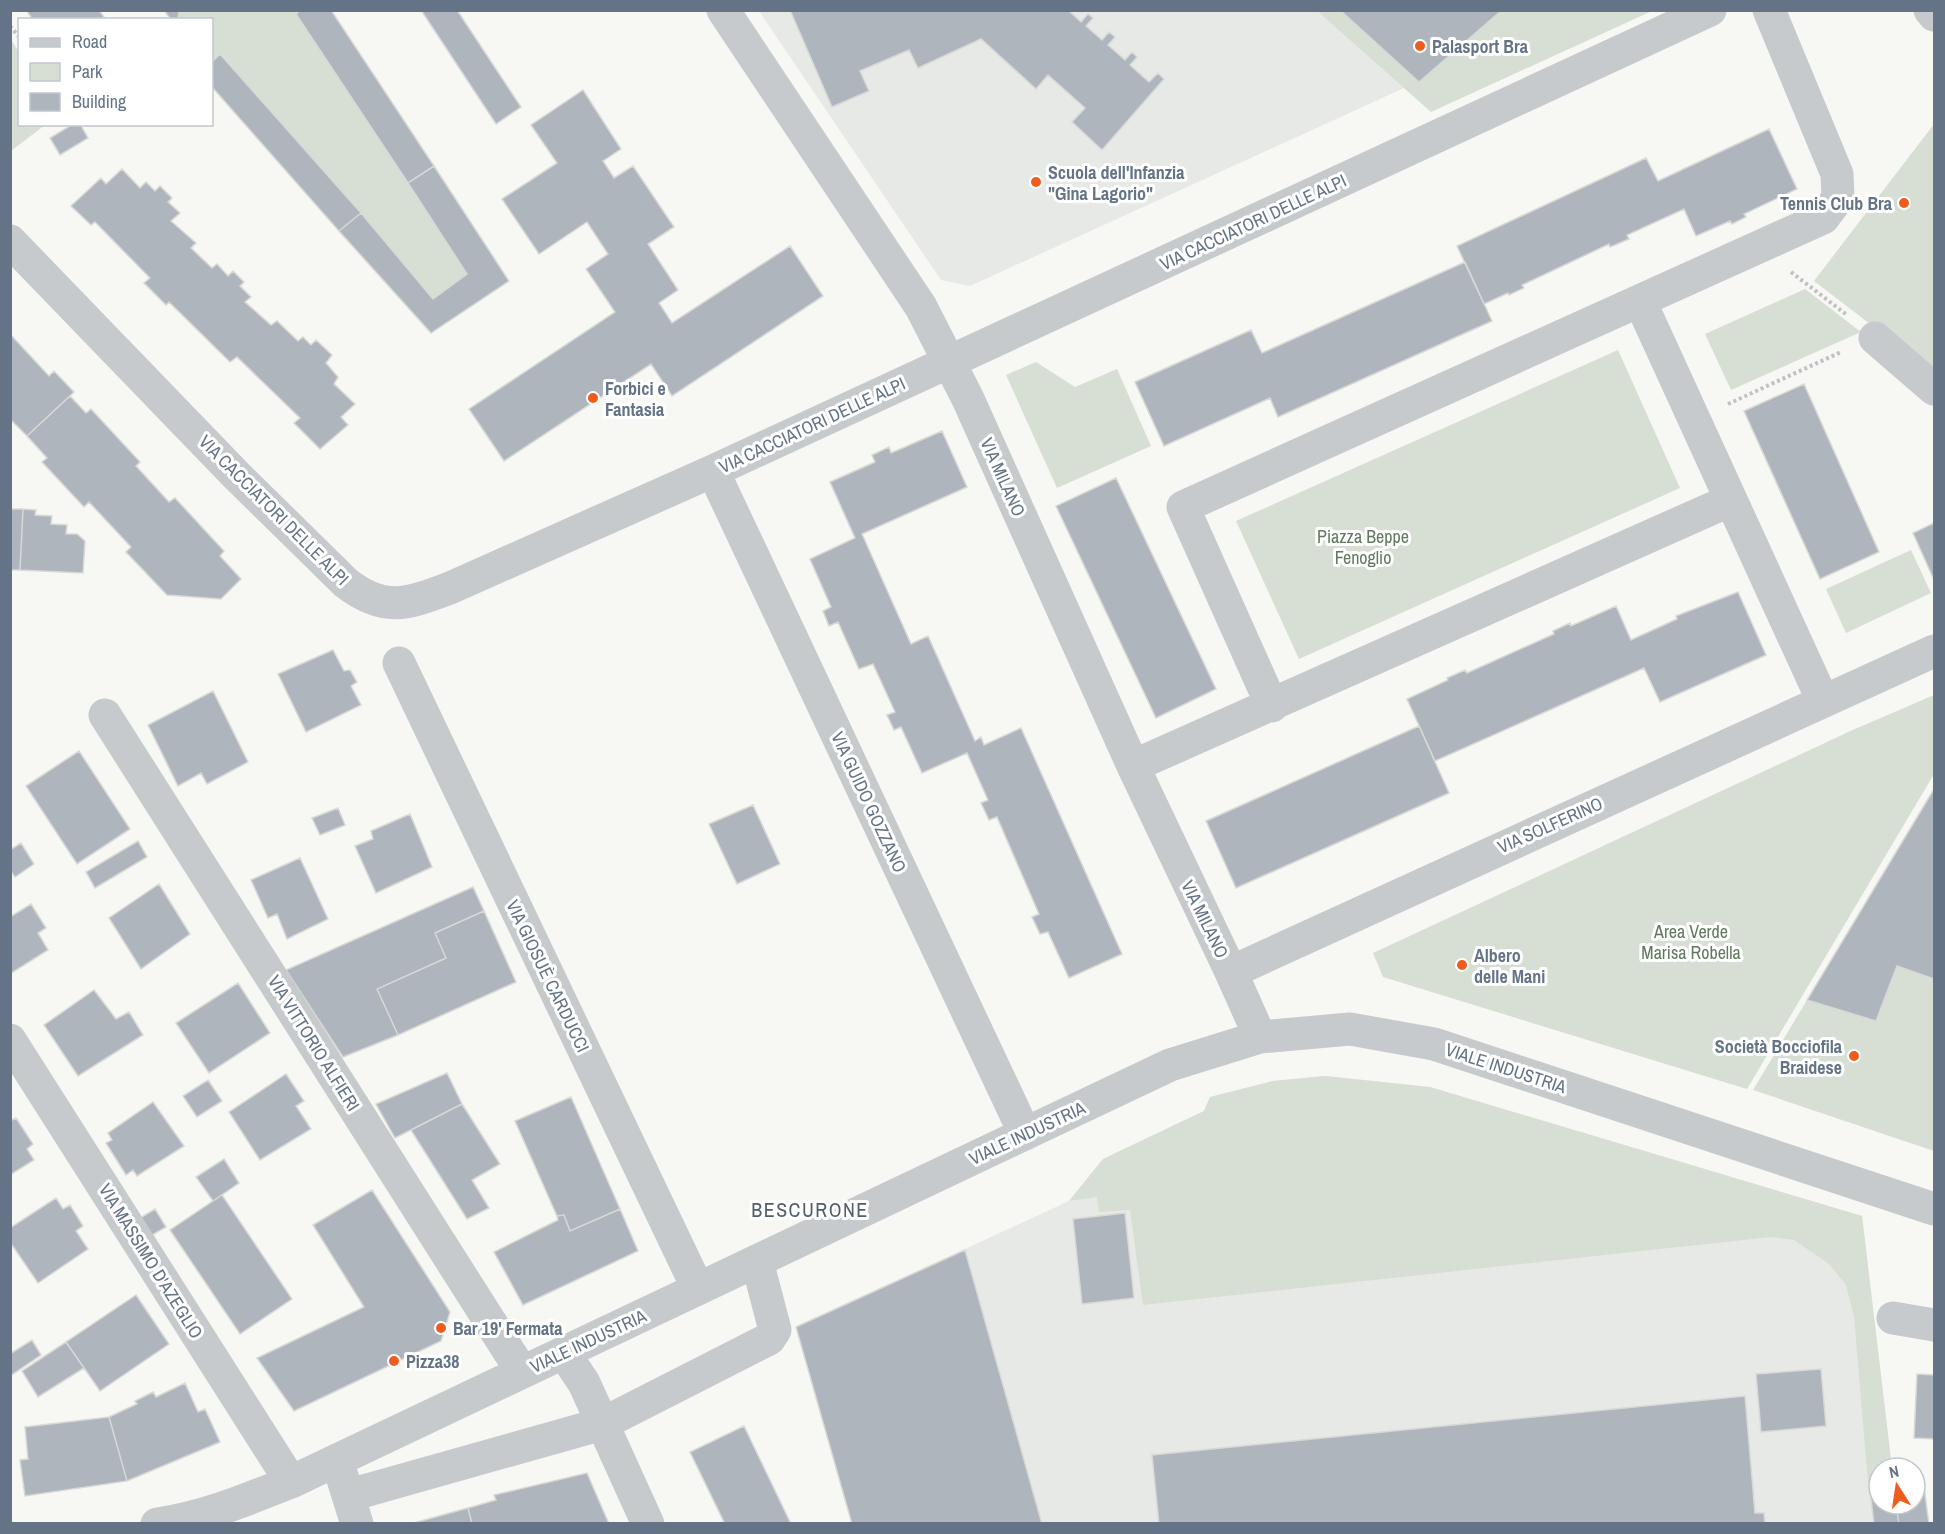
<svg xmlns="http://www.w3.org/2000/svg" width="1945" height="1534" font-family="'Archivo Narrow',sans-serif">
	<rect width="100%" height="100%" fill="#f7f7f3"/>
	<path fill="#e7e9e7" d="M759 11H1317L1404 88 970 286 941 280Z
		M1325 1076 1430 1087 1862 1216 1892 1468H1879V1504L1899 1523H852L796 1327 1069 1201 1103 1159 1204 1111 1210 1097 1273 1081Z"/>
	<path fill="#d7dfd4" d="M179 11H295L467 274 433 299 221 54 212 62V20H178Z
		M1317 11H1652L1431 112Z
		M11 40 19 52 20 124 45 125 11 151Z
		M1934 124V373L1814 281Z
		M1805 289 1861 332 1731 390 1705 334Z
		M1618 350 1680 488 1299 659 1236 521Z
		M1036 362 1075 387 1117 369 1151 446 1057 488 1006 375Z
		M1911 550 1931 593 1846 633 1826 589Z
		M1934 695V774L1747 1089 1383 977 1373 953 1855 729Z
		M1897 966 1934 979V1151L1753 1090 1807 1000 1875 1021Z
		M1325 1076 1430 1087 1862 1216 1892 1468H1879V1482H1868L1854 1317 1846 1285 1829 1264 1794 1240 1771 1237 1143 1305 1130 1210 1099 1212 1097 1197 1069 1201 1103 1159 1204 1111 1210 1097 1273 1081Z"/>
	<path fill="#aeb5bc" stroke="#d8d8d6" stroke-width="1.5" d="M26 10H99L106 20H33Z
		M164 10H179L178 20H171Z
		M301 10H331L434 166 408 183 296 14Z
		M421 10H457L521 107 496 124Z
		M790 10H1068L1081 22 1088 14 1093 18 1086 26 1102 40 1109 32 1115 37 1108 45 1125 60 1132 52 1137 57 1130 65 1149 82 1158 73 1164 79 1102 150 1072 122 1085 108 1048 75 1036 89 981 39 918 68 909 50 860 71 869 91 832 107Z
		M1340 10H1502L1419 82Z
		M220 54 361 213 339 231 212 87V62Z
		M583 90 621 149 603 161 614 178 633 166 674 227 648 244 678 290 659 303 672 323 790 246 823 296 672 396 651 364 504 461 469 409 615 312 586 269 608 254 587 222 539 254 502 199 557 163 531 125Z
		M73 124H80L88 138 60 155 50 138Z
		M1769 129 1797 189 1744 214 1746 217 1732 224 1730 221 1696 236 1684 209 1627 235 1629 239 1610 247 1609 244 1522 285 1524 288 1509 295 1508 293 1484 304 1457 246 1646 158 1658 181Z
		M434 166 509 281 431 333 339 231 361 213 433 299 467 274 408 183Z
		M122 169 140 188 146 182 155 191 160 186 172 198 168 202 180 213 171 221 196 243 191 248 212 268 217 264 228 276 233 271 244 282 240 286 251 297 245 302 271 325 277 321 298 341 303 337 311 345 316 340 332 355 326 363 338 377 334 384 355 404 341 417 348 425 320 449 294 423 300 418 237 357 230 362 169 302 166 305 144 283 150 278 95 222 91 225 71 206 101 178 106 184Z
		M1465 262 1492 321 1278 417 1270 398 1164 446 1135 382 1251 330 1262 353Z
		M10 334 49 376 54 371 74 392 27 436 10 419Z
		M1804 384 1879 552 1820 579 1744 411Z
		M70 396 86 413 91 409 140 462 136 466 169 502 175 498 224 551 220 556 241 579 221 599 167 595 126 552 131 547 89 502 84 507 42 462 47 458 27 436Z
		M942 431 967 487 862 534 911 644 928 636 975 741 981 737 984 745 1021 728 1122 954 1069 978 1048 932 1040 934 1032 917 1039 914 997 817 989 820 981 803 988 800 967 753 922 773 901 727 894 730 887 715 895 712 873 664 859 669 838 622 829 626 823 611 831 607 810 559 855 538 830 482 875 462 872 455 889 447 891 453Z
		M1116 478 1216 689 1156 718 1056 506Z
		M10 509H23L20 570H10Z
		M23 509 36 510 35 515 52 516 51 524 67 525 66 534H77L85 541 83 573 20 570Z
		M1934 523V580L1913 533Z
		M1738 592 1766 655 1660 702 1644 668 1435 761 1407 699 1448 680 1447 678 1465 670 1467 673 1554 634 1553 631 1570 623 1571 626 1616 606 1631 640 1677 619 1676 616Z
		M333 650 344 671 350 670 357 682 351 686 361 705 306 732 278 674Z
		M213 691 248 762 207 784 201 773 178 786 148 725Z
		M1419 726 1449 793 1236 888 1206 821Z
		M79 751 130 829 77 864 26 786Z
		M1934 789V979L1897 966 1876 1021 1807 1000Z
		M753 805 780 864 737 884 709 824Z
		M338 808 345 825 320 835 312 818Z
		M410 814 432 867 376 893 355 846 373 839 371 831Z
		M138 841 147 857 95 888 86 872Z
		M21 843 34 864 15 877 10 870V850Z
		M300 858 328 919 287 939 277 914 268 918 251 880Z
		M159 884 190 934 141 969 109 918Z
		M473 887 484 911 435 933 446 958 377 989 398 1035 343 1057 286 970Z
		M31 904 46 928 38 933 48 950 10 974V917Z
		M484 911 516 982 398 1035 377 989 446 958 435 933Z
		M238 983 270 1033 209 1073 176 1023Z
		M94 990 116 1019 129 1012 143 1035 78 1076 44 1025Z
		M447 1073 462 1104 395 1138 376 1104Z
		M286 1074 304 1101 296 1106 311 1129 260 1160 229 1112Z
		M208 1080 222 1101 197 1117 183 1096Z
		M571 1097 620 1209 570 1231 564 1215 557 1216 515 1121Z
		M153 1102 184 1146 137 1176 133 1170 126 1175 106 1143 112 1140 108 1133Z
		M462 1104 500 1164 472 1180 489 1208 467 1219 411 1130Z
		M16 1118 33 1144 27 1149 34 1160 10 1175V1121Z
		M224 1159 239 1183 213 1201 196 1177Z
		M372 1190 450 1312 441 1341 294 1411 257 1358 364 1307 313 1225Z
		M222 1195 292 1299 240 1334 170 1230Z
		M56 1198 63 1209 70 1205 83 1226 76 1231 88 1249 38 1283 10 1242V1228Z
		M155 1209 166 1227 147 1238 137 1220Z
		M620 1209 638 1251 523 1305 494 1252 558 1220 557 1216 564 1215 570 1231Z
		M1125 1213 1134 1298 1082 1304 1073 1219Z
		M965 1250 1042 1524H852L796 1327Z
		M136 1295 169 1344 100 1391 66 1342Z
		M32 1340 41 1355 10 1376V1354Z
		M66 1342 84 1368 38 1397 22 1371Z
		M1821 1369 1826 1426 1761 1432 1756 1374Z
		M1917 1374 1934 1375V1439L1914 1438Z
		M185 1383 198 1412 205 1409 220 1442 127 1481 109 1417 137 1404 135 1401 153 1392 156 1397Z
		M1745 1396 1755 1513H1764L1765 1524H1159L1152 1455Z
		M109 1417 127 1481 25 1496 20 1460 28 1459 25 1427Z
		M744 1426 791 1524H725L690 1452Z
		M587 1473 609 1524H472L468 1508 496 1500 494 1495Z
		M1915 1480H1923L1929 1524H1899L1896 1504H1915Z
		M1879 1489V1504H1896L1899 1524H1874L1870 1490Z
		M468 1508 472 1524H410Z"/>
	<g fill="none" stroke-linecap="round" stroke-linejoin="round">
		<path stroke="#c0c1c4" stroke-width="4" stroke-dasharray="3 3" stroke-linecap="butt" d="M10 26 20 38
			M1791 272 1847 315
			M1728 404 1841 352"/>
		<path stroke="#c6cacd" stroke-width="33" d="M723 10 921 307 968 399 1133 766 1231 972
			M1930 10 1934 15
			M10 241 237 476 346 583C385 613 407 604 450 588L713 471 1710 10
			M1640 301 1823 701
			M1875 338 1934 389
			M713 471 1025 1134
			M399 663 698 1289
			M1272 706 1183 507 1823 218 1838 198 1837 174 1769 10
			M105 715 522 1372
			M1133 766 1731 500
			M1260 1037 1231 972 1934 651
			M10 1040 291 1482
			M1893 1318 1934 1325
			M564 1353 584 1383 648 1524
			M342 1476 357 1524
			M350 1495 602 1424 769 1339 775 1330 757 1261
			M157 1524C203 1518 248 1499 291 1482L1170 1065 1260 1037 1350 1029 1434 1044 1934 1209"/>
	</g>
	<g fill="#ee5d1d" stroke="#fff" stroke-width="2">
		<circle cx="1420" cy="46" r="6"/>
		<circle cx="1036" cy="182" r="6"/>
		<circle cx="1904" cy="203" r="6"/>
		<circle cx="593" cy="398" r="6"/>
		<circle cx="1462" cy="965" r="6"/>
		<circle cx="1854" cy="1056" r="6"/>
		<circle cx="441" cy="1328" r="6"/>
		<circle cx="394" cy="1361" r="6"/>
	</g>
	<g text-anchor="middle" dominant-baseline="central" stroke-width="6" stroke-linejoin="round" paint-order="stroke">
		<g font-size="18" font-weight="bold" fill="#647486" stroke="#fff" text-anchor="start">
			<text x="1432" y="46">Palasport Bra</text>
			<text x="1048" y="172">Scuola dell'Infanzia<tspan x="1048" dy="21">"Gina Lagorio"</tspan></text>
			<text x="1892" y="203" text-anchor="end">Tennis Club Bra</text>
			<text x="605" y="388">Forbici e<tspan x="605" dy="21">Fantasia</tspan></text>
			<text x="1474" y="955">Albero<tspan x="1474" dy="21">delle Mani</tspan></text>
			<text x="1842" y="1046" text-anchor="end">Società Bocciofila<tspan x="1842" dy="21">Braidese</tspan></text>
			<text x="453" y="1328">Bar 19' Fermata</text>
			<text x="406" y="1361">Pizza38</text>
		</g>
		<g font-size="18" fill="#647486" stroke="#fff">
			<text transform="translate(1253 222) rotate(-25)">VIA CACCIATORI DELLE ALPI</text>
			<text transform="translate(812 425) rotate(-25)">VIA CACCIATORI DELLE ALPI</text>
			<text transform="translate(1003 477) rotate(66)">VIA MILANO</text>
			<text transform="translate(274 510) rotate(45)">VIA CACCIATORI DELLE ALPI</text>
			<text transform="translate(869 802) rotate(65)">VIA GUIDO GOZZANO</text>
			<text transform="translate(1550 825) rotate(-24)">VIA SOLFERINO</text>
			<text transform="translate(1205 919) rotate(64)">VIA MILANO</text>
			<text transform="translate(548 976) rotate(64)">VIA GIOSUÈ CARDUCCI</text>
			<text transform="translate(314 1043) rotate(58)">VIA VITTORIO ALFIERI</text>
			<text transform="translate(1506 1068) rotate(18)">VIALE INDUSTRIA</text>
			<text transform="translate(1027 1133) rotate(-25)">VIALE INDUSTRIA</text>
			<text transform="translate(151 1261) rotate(58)">VIA MASSIMO D'AZEGLIO</text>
			<text transform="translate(588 1341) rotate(-25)">VIALE INDUSTRIA</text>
		</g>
		<g font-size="18" fill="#62785f" stroke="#fff">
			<text x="1363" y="536">Piazza Beppe<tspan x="1363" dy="21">Fenoglio</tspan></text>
			<text x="1691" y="931">Area Verde<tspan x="1691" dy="21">Marisa Robella</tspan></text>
		</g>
		<g font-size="20" letter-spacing="1.5" fill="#525e6b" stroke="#fff">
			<text x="810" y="1209">BESCURONE</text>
		</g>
	</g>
	<rect width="1945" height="1534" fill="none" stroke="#647486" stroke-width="24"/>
	<rect x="18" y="18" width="195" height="108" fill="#ffffff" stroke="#c1c7cf" stroke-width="1.5"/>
	<rect x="30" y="38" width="30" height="9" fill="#c6cacd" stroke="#c1c7cf" stroke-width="1.5"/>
	<text x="72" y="48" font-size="18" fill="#647486">Road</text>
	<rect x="30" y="63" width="30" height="18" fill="#d7dfd4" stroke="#c1c7cf" stroke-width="1.5"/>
	<text x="72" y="78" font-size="18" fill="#647486">Park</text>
	<rect x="30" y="93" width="30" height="18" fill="#aeb5bc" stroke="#c1c7cf" stroke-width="1.5"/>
	<text x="72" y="108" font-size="18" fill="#647486">Building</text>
	<g transform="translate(1897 1486) rotate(348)"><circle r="28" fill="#ffffff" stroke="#c1c7cf" stroke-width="1.5"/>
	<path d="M0-4.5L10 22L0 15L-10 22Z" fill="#ee5d1d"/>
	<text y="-9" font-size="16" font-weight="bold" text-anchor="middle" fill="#647486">N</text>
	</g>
</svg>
